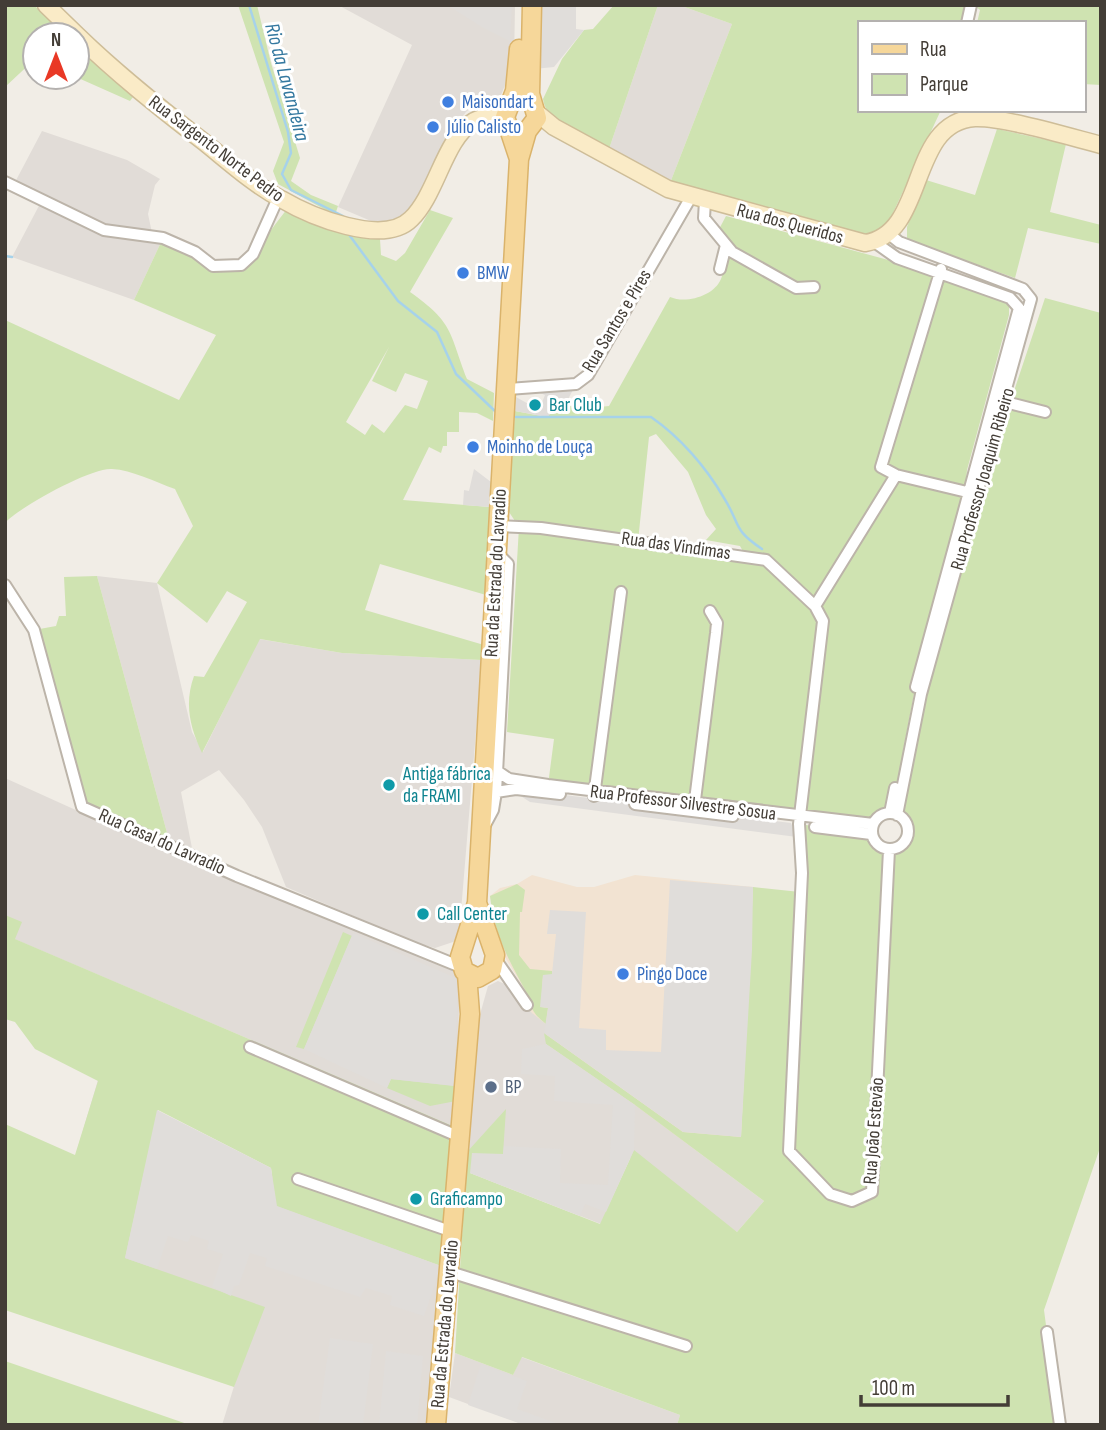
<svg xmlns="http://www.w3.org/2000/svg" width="1106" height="1430" viewBox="0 0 1106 1430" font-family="'Sofia Sans Condensed',sans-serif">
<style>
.commercial{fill:#f2e3d2}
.industrial{fill:#e1dcd7}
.green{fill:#cfe3b1;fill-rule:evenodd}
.parking{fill:#e0ddda}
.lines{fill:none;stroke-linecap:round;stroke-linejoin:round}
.stream{stroke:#a6d2ea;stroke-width:2.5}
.street-casing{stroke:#bcb4a9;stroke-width:14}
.secondary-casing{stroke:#cebd98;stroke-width:19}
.primary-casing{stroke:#dab36b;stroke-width:21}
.street{stroke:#fff;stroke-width:10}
.secondary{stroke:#faebc7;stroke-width:16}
.primary{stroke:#f6d79a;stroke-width:18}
.shop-dot{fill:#3f7fe0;stroke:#fff;stroke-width:2.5}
.culture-dot{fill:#0f9aa8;stroke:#fff;stroke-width:2.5}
.service-dot{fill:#5c6f8a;stroke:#fff;stroke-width:2.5}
.labels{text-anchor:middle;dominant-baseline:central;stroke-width:6;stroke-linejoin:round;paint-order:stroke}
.shop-label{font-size:19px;fill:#366cbe;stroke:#fff;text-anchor:start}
.street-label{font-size:19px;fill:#433d36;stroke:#fff}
.culture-label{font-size:19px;fill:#0d838f;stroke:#fff;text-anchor:start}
.service-label{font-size:19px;fill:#4e5e75;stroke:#fff;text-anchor:start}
.water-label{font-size:21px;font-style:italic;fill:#3579a0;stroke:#fff}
</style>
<rect width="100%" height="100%" fill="#f1ede6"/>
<path class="commercial" d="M532 875 577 887H594L635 875 753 887 739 1181 546 1044 530 1015 527 994 505 957 490 896 500 888 517 884Z"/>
<path class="industrial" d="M338 5H515L514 63 499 100 488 105 473 106 466 112 453 129 416 202 408 213 385 223 371 221 338 207 412 45Z
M658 5H679L732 24 670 183 609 149Z
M42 131 127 160 160 179 155 185 148 214 152 233 163 238 134 300 12 257 42 200 13 186Z
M97 576 157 583 192 732 203 752 259 639 342 653 482 660 459 935 456 941 435 948 414 942 286 887 262 827 244 800 219 770 181 792 192 848 169 840Z
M5 778 173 854 455 971 460 980 455 1127 5 935Z
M498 981 509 986 532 1013 547 1025 546 1044 635 1105 764 1201 737 1232 629 1157 601 1224 466 1171 479 1018 488 986Z
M98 1080 419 1258 441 1266 427 1425H222L240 1367 231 1296 58 1237 64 1194Z
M455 1353 513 1375 521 1357 680 1415 677 1425H525L449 1397Z"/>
<path class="green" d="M5 5H34L64 35H35V59L5 87Z
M238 5H257L271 63 300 158 291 181 311 195 338 206 335 215 278 184 273 171 284 142Z
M614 5H658L609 149C586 138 547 127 543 99L562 59 584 30 593 29Z
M679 5H971L967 23H859V110H941L886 228 866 236 670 183 732 24Z
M1101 5V85L1083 84V23H977L980 10 975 6Z
M77 48 133 97 130 101 76 77Z
M997 129 1066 144 1050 212 1101 225V244L1028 228 1015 278 907 240V227L926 180 975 195Z
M287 209 347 233 380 239 381 255 396 261 405 253 430 210 453 218 410 292C454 323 449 332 467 379L494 393 493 421 477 413 459 412V432H447V446H443L441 453 429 447 403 500 490 507 486 595 380 564 365 610 484 645 482 660 342 653 260 639 202 753C190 727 184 704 194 676L204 677 247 602 227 591 207 623 157 583 193 526 175 489C155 482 132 470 112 469 92 467 19 507 5 523V320L179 400 216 335 134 300 163 238C239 280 235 277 287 209ZM389 347 372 381 396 392 405 373 428 381 417 409 405 405 384 433 372 424 365 435 346 422Z
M726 216 892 261 1009 304V315L967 470 964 504 915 689 903 751H908L970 523 1045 298 1101 313V1145L1044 1310 1059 1425H677L680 1415 522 1357 513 1375 455 1353 467 1152 506 1109 503 1154 470 1173 600 1224 634 1150 737 1232 764 1201 635 1105 546 1044 544 1033 683 1132 741 1137 753 887 800 892 799 824 871 834 878 846 889 850 903 844 908 834 903 819C892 810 880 813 873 824L548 785 554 739 507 732 519 527 509 512 515 411 547 417C563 399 588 409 609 406L670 297C686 304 714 296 721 279 725 269 725 261 732 252L717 233ZM656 434 688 472 706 515 716 529 706 540 740 546 745 555 638 541 649 437Z
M97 576 169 840 192 848 185 853 82 807 34 630 56 626 59 616H66L64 577Z
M517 884 525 890 522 912H520L519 955 530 969 552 971V975H543L541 1007 548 1008 546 1024C528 1010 533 1005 524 988 507 957 494 932 490 896Z
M5 915 22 922 15 939 455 1127 441 1266 276 1206 271 1168 158 1110 125 1258 265 1307 234 1387 5 1310V1124L75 1155 98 1081 35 1049 15 1022 5 1019Z
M343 932 352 936 304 1049 296 1047Z
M391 1079 457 1086 456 1101 430 1106 387 1088Z
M5 1361 190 1425H5Z"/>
<path class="parking" d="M447 5H512L510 41 482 27Z
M538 5H576V29L584 30 554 67 534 69Z
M576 384 564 407 553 411 547 417 515 411 516 397 539 410 545 395 535 391Z
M474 469 491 482 490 507 463 505 464 490 469 491Z
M516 789 791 823 797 837 530 802 516 793Z
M670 880 753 887 752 950 741 1137 683 1132 544 1033 548 1008 540 1007 543 975 552 974 556 934H547L550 910 586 912 579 1028 606 1030V1050L661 1052Z
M353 933 458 979 454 1086 391 1079 387 1088 304 1049Z
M546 1044 635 1105 634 1150 606 1212 585 1204 580 1216 470 1173 472 1153 503 1154 504 1146 561 1149 560 1183 608 1185 613 1105 554 1101 555 1076 521 1074 522 1049Z
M157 1110 271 1168 277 1206 441 1266 424 1316 390 1305 392 1296 366 1288 360 1297 265 1266 267 1258 250 1253 239 1285 234 1286 231 1296 212 1287 223 1254 207 1249 209 1241 191 1235 188 1242 168 1236 157 1269 125 1258Z
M330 1338 373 1344 363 1425H318Z
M386 1351 423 1356 417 1425H379Z
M481 1364 527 1381 517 1409 561 1425H524L468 1405Z"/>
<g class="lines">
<path class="stream" d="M249 5 288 132 291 153 282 174 291 190 343 216
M350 236 398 301 437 332 456 374 496 412
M5 256 12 257
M516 417H651C680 437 706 467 724 498 741 525 732 529 762 549"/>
<g class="street-casing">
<path id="street" d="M967 23 971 5
M5 182 104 230 163 238 195 252 213 266 241 265 253 254 278 198
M705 201 704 218 732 252 796 288 814 287
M889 234 899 242 1023 289 1031 299 921 694 897 815
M873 241 897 258 1010 298 1019 308 916 687
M720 269 726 245
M941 269 881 467 896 475 967 492
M508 389 576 384 588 375 691 197
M1005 402 1045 412
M499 526 541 528 766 560 815 606 823 621 799 824 802 873 789 1151 830 1194 852 1201 872 1192 889 850
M5 585 34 630 82 807 237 876 461 967
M815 606 896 475
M497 771 509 779 548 785 873 824
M496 792 516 789 560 794
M594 796 621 592
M635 804 733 816
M694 808 716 633 717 623 710 611
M872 831a18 18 0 1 1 36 0a18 18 0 1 1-36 0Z
M890 813 895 788
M485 825 493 810 496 792 508 564 498 554
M815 827 871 834
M496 960 527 1005
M250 1047 460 1137
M298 1179 453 1232
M450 1272 686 1346
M1047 1332 1060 1425"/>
</g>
<g class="secondary-casing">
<path id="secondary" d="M46 5 77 35
M77 35C117 74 160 108 204 142 229 162 253 184 281 199 310 216 383 247 411 219 437 194 444 139 474 121 483 116 495 115 505 113
M537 113 554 127 668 189 865 243C928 234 907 122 975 118 1004 117 1070 137 1101 145"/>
</g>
<g class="primary-casing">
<path id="primary" d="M519 159 505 117 515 91 519 49
M477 903 495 955 492 970 478 978 464 971 460 957 477 903 519 159 527 131 537 118 530 94 532 5
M436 1425 470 1014 467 974"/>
</g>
<use href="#street" class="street"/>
<use href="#secondary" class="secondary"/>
<use href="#primary" class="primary"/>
</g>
<g class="shop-dot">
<circle cx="448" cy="102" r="7"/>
<circle cx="433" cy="127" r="7"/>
<circle cx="463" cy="273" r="7"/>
<circle cx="473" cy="447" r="7"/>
<circle cx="623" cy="974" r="7"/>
</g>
<g class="culture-dot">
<circle cx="535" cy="405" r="7"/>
<circle cx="389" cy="785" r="7"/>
<circle cx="423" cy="914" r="7"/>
<circle cx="416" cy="1199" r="7"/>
</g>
<circle class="service-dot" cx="491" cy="1087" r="7"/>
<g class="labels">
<g class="shop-label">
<text x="462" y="102">Maisondart</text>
<text x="447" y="127">Júlio Calisto</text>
<text x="477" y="273">BMW</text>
<text x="487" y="447">Moinho de Louça</text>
<text x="637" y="974">Pingo Doce</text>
</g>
<g class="street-label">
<text transform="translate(216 149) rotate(37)">Rua Sargento Norte Pedro</text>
<text transform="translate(790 224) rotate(15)">Rua dos Queridos</text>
<text transform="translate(617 321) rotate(-59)">Rua Santos e Pires</text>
<text transform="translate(983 479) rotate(-74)">Rua Professor Joaquim Ribeiro</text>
<text transform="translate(676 546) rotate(8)">Rua das Vindimas</text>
<text transform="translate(496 573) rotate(-87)">Rua da Estrada do Lavradio</text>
<text transform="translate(683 803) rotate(7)">Rua Professor Silvestre Sosua</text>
<text transform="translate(162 842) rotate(24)">Rua Casal do Lavradio</text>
<text transform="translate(874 1131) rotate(-86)">Rua João Estevão</text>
<text transform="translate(445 1324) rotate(-85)">Rua da Estrada do Lavradio</text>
</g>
<g class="culture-label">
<text x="549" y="405">Bar Club</text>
<text x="403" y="774">Antiga fábrica<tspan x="403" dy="22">da FRAMI</tspan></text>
<text x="437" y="914">Call Center</text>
<text x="430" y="1199">Graficampo</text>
</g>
<g class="service-label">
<text x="505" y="1087">BP</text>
</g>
<g class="water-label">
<text transform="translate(287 82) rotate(75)">Rio da Lavandeira</text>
</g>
</g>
<rect width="1106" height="1430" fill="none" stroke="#433d36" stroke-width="14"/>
<rect x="858" y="21" width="228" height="91" fill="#ffffff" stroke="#b4b1af" stroke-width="2"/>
<rect x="872" y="44" width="35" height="10" fill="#f6d79a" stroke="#b4b1af" stroke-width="2"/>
<text x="920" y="56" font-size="21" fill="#433d36">Rua</text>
<rect x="872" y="74" width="35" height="21" fill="#cfe3b1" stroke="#b4b1af" stroke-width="2"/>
<text x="920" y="91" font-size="21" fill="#433d36">Parque</text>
<g transform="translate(56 56)"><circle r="33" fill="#ffffff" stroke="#b4b1af" stroke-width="2"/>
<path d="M0-5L12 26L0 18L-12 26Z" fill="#e93825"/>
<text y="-10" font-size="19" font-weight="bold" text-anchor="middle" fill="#433d36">N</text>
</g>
<path d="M861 1395v10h147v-10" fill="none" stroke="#433d36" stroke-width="3.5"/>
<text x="872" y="1395" font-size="21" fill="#433d36" stroke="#ffffff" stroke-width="5" paint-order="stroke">100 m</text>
</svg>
